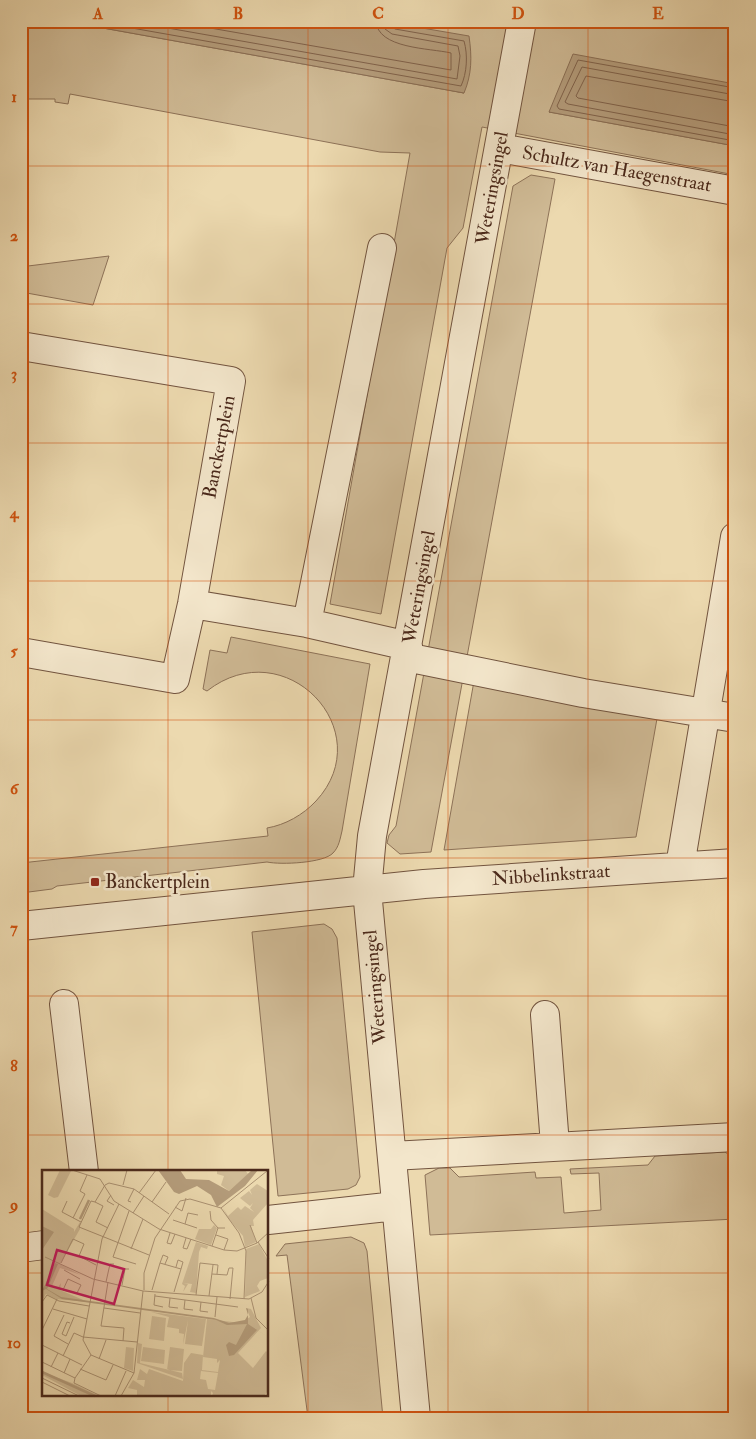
<svg xmlns="http://www.w3.org/2000/svg" width="756" height="1439" viewBox="0 0 756 1439" font-family="'IM FELL Double Pica',serif">
<style>
.green{fill:#d0bb96;stroke:#8d7258}
.water{fill:#b59d7c;stroke:#8a6e55}
.lines{fill:none;stroke-linecap:round;stroke-linejoin:round}
.shore{stroke:#80624b;stroke-width:1}
.street-casing{stroke:#72543f;stroke-width:30}
.street{stroke:#f3e6cb;stroke-width:28}
.grid{fill:none;stroke:#d0520e;stroke-width:1;stroke-opacity:0.55}
.poi-dot{fill:#8f2418;stroke:#f3e6cb;stroke-width:2}
.labels{text-anchor:middle;dominant-baseline:central;stroke-width:5;stroke-linejoin:round;paint-order:stroke}
.street-label{font-size:19px;fill:#4a281a;stroke:#f3e6cb}
.poi-label{font-size:19px;fill:#4a281a;stroke:#f3e6cb;text-anchor:start}
.inset-river{fill:none;stroke:#b59d7c;stroke-width:2.5}
.inset-road{fill:none;stroke:#ab9273;stroke-width:1}
.view{fill:#c2185b;fill-opacity:0.15;stroke:#c2185b;stroke-width:2.5}
.inset-edge{fill:none;stroke:#4a281a;stroke-width:2.5}
.neatline{fill:none;stroke:#d0520e;stroke-width:2}
.grid-label{font-size:16px;text-anchor:middle;font-weight:bold;fill:#d0520e}
</style>
<rect width="100%" height="100%" fill="#ecd9af"/>
<filter id="stains"><feTurbulence type="fractalNoise" baseFrequency=".004" numOctaves="4"/><feColorMatrix values="0 0 0 0 .2 0 0 0 0 .09 0 0 0 0 .02 0 0 0 .5 -.17"/></filter>
<radialGradient id="worn" r=".72"><stop offset=".6" stop-color="#630" stop-opacity="0"/><stop offset="1" stop-color="#630" stop-opacity=".3"/></radialGradient>
<path class="green" d="M21 21H64L464 93 115 21H735V127L549 112 735 146V175L482 127 463 228 447 248 381 614 330 604 410 153 380 152 70 94 68 104 55 102V99H21Z
M531 175 555 179 431 852 400 854 387 843 389 835 396 826 513 186Z
M21 254H25L28 266 109 256 93 305 21 292Z
M231 637 370 664 342 831C340 839 339 847 333 853 324 863 281 865 267 862L57 886 52 889 21 893V863L268 836 267 828C285 825 303 815 316 801 381 731 285 630 207 691L203 689 210 650 227 653Z
M474 681 658 713 636 837 444 850Z
M324 924 332 929 337 938 360 1177 356 1185 348 1189 278 1196 252 932Z
M725 1152C740 1160 735 1203 735 1219L430 1235 425 1175 439 1168H450L459 1177 535 1172 536 1178 561 1177 564 1213 601 1210 599 1173 571 1174 570 1169 648 1165 655 1156Z
M351 1237 364 1243 367 1251 383 1418H308L287 1255 276 1256 285 1244Z"/>
<path class="water" d="M64 21H381L469 36C472 57 472 74 464 93Z
M573 54 735 84V146L549 112Z"/>
<g class="lines">
<path class="shore" d="M92 21 461 86C467 73 468 55 464 41L395 29 391 26 390 21
M128 21 457 79 460 56 458 46 392 34 385 29 384 21
M170 21 451 70V53C430 48 377 49 376 21
M735 88 578 60 557 106 559 109 735 141
M735 95 582 67 565 102 568 104 735 135
M735 102 586 76 576 96 578 98 735 127"/>
<g class="street-casing">
<path id="street" d="M500 148 735 191
M21 346 231 381 192 604 175 679 21 652
M192 604 307 623 408 646
M307 623 382 248
M406 657 583 693 735 718
M680 866 735 537
M21 926 424 884 735 863
M64 1004 84 1172
M545 1015 555 1145
M392 1156 735 1137
M268 1220 396 1206
M21 1248 44 1245
M416 1418 367 890 372 836 522 21"/>
</g>
<use href="#street" class="street"/>
</g>
<path class="grid" d="M168 21V1172M308 21V1418M448 21V1418M588 21V1418M21 166H735M21 304H735M21 443H735M21 581H735M21 720H735M21 858H735M21 996H735M21 1135H735M21 1273H44M268 1273H735M168 1395V1418"/>
<rect class="poi-dot" x="90" y="877" width="10" height="10" rx="2.5"/>
<g class="labels">
<g class="street-label">
<text transform="translate(617 169) rotate(10)">Schultz van Haegenstraat</text>
<text transform="translate(492 188) rotate(-80)">Weteringsingel</text>
<text transform="translate(219 447) rotate(-79)">Banckertplein</text>
<text transform="translate(419 587) rotate(-80)">Weteringsingel</text>
<text transform="translate(551 875) rotate(-4)">Nibbelinkstraat</text>
<text transform="translate(375 987) rotate(-95)">Weteringsingel</text>
</g>
<g class="poi-label">
<text x="105" y="882">Banckertplein</text>
</g>
</g>
<g transform="translate(42 1170)">
<rect width="226" height="226" fill="#ecd9af"/>
<path d="M18 0 29 1 16 27 12 28 6 25ZM175 0H203L206 4 187 21 179 15 182 6 175 4ZM215 14 226 21V33L211 50 212 56H209L214 72 203 77 201 66 186 48 181 38 186 46 196 37 199 40 203 36 212 42 208 38 211 33 208 36 198 28 207 21 210 25 208 20ZM0 39 32 59V62L38 52V59L18 94 39 105 18 98 10 116 15 119 19 113 18 120 46 132 14 129 4 124 0 131ZM172 55 175 58 169 75 153 69 157 59H169ZM154 72 166 76 165 79 159 77 157 82 154 123 148 122 150 114 141 113 146 114 141 122 143 116 140 114ZM217 74 226 91V108L218 111 215 116 218 121 203 127 204 79ZM204 138 209 139 219 158 196 183 211 198 224 181 226 183V221L222 226H170L171 223 169 221V226H95V220L86 218 91 210 102 217 103 210H95L98 199 105 204 107 199 141 211 142 193 149 183 161 185 160 200 176 202 178 190 175 193V189L161 187 165 149 199 153 208 147ZM159 201 176 203 173 220 166 219 164 210 158 209ZM109 142 164 149 160 176 143 174 146 150 141 175 142 164 137 163V159L125 157 127 147ZM110 146 124 148 122 171 107 169ZM96 173 100 174 98 193 140 203 141 209 95 193ZM84 177 92 178 91 201 82 198ZM101 177 123 180 122 194 99 191ZM128 177 142 179 140 201 125 200ZM0 202 30 213 58 226H39L0 205Z" fill="#d0bb96" fill-rule="evenodd"/>
<path d="M116 0H138L144 9 167 10 187 21 210 0H216L203 16 175 37 169 25 155 16 137 24 132 22ZM0 56 12 62 0 80ZM13 93 16 94 5 119 19 127 172 148 187 153 203 150 206 145 204 138 206 139V154L226 167 215 160 192 185 187 186 184 175 187 172 194 175 205 154 185 155 174 150 20 129 4 119 0 121Z" fill="#b59d7c"/>
<path class="inset-river" d="M38 49 47 30M0 202 53 226"/>
<path class="inset-road" d="M30 0 58 9 72 31 117 59 182 80 195 81 215 73 227 62M63 15 67 13 92 19 127 44M63 15 53 32 61 36 54 52 66 58M81 15 85 0M97 23 114 0M69 25 65 31 72 35M25 31 20 42 39 52M53 32 49 31 37 57 107 85M89 32 86 31 92 19M110 32 124 12M77 34 60 69 41 170 49 185 92 203M133 37 140 41 144 28M179 38 197 63 204 81 202 129M179 38 225 1M87 41 71 87 94 94M168 41 169 50 176 58M91 43 102 26M31 48 43 24 38 21 45 5M131 50 155 58M143 54 146 43 156 45M208 55 215 73M128 63 125 73 129 74 133 64M174 65 186 69 182 80M144 68 141 78 145 79 149 69M216 72 227 89M170 76 176 58H183M89 79 101 49M3 87 51 109 101 121M19 93 31 69 42 74 37 86 54 95M118 93 121 85 126 87 123 94M134 97 136 90 141 92 139 99M22 100 38 109M170 104 185 105 187 98H191L188 129M26 109 39 115 35 123 21 120ZM64 112 68 94H72M66 112 59 156 82 158 81 171M80 115 83 99H87M102 120V103L113 68 138 31 148 29 179 38M110 120 118 93 139 99 132 122M113 124 112 135 121 137M154 125 158 93 176 95 175 104M113 126 196 137M167 126 171 95M128 128 127 137 136 138M209 128 214 148 227 161M143 130 142 139 151 140M0 132 5 125 17 131 47 136M159 132 158 141 166 142M62 138 98 143M11 139 45 149M22 145 12 166 26 174M173 147 175 127M28 153 25 152 20 164 24 166 32 147M0 160 15 129M0 175 40 195M21 186 32 163 41 167 95 172M57 189 64 170M0 192 33 208M9 197 16 183M38 199 64 210 71 195M22 203 28 189M0 208 37 226M33 208 32 213 59 226M33 208 49 185M0 212 28 226M73 226 84 201M79 226 92 203 101 121 207 129 220 122 227 111"/>
<path class="view" d="M15 80 82 99 72 134 5 115Z"/>
<rect width="226" height="226" class="inset-edge"/>
</g>
<rect width="756" height="1439" fill="none" stroke="#ecd9af" stroke-width="55"/>
<rect x="28" y="28" width="700" height="1384" class="neatline"/>
<g class="grid-label">
<text x="98" y="19">A</text>
<text x="238" y="19">B</text>
<text x="378" y="19">C</text>
<text x="518" y="19">D</text>
<text x="658" y="19">E</text>
<text x="14" y="102">1</text>
<text x="14" y="241">2</text>
<text x="14" y="379">3</text>
<text x="14" y="518">4</text>
<text x="14" y="656">5</text>
<text x="14" y="794">6</text>
<text x="14" y="933">7</text>
<text x="14" y="1071">8</text>
<text x="14" y="1210">9</text>
<text x="14" y="1348">10</text>
</g>
<rect width="100%" height="100%" filter="url(#stains)"/>
<rect width="100%" height="100%" fill="url(#worn)"/>
</svg>
